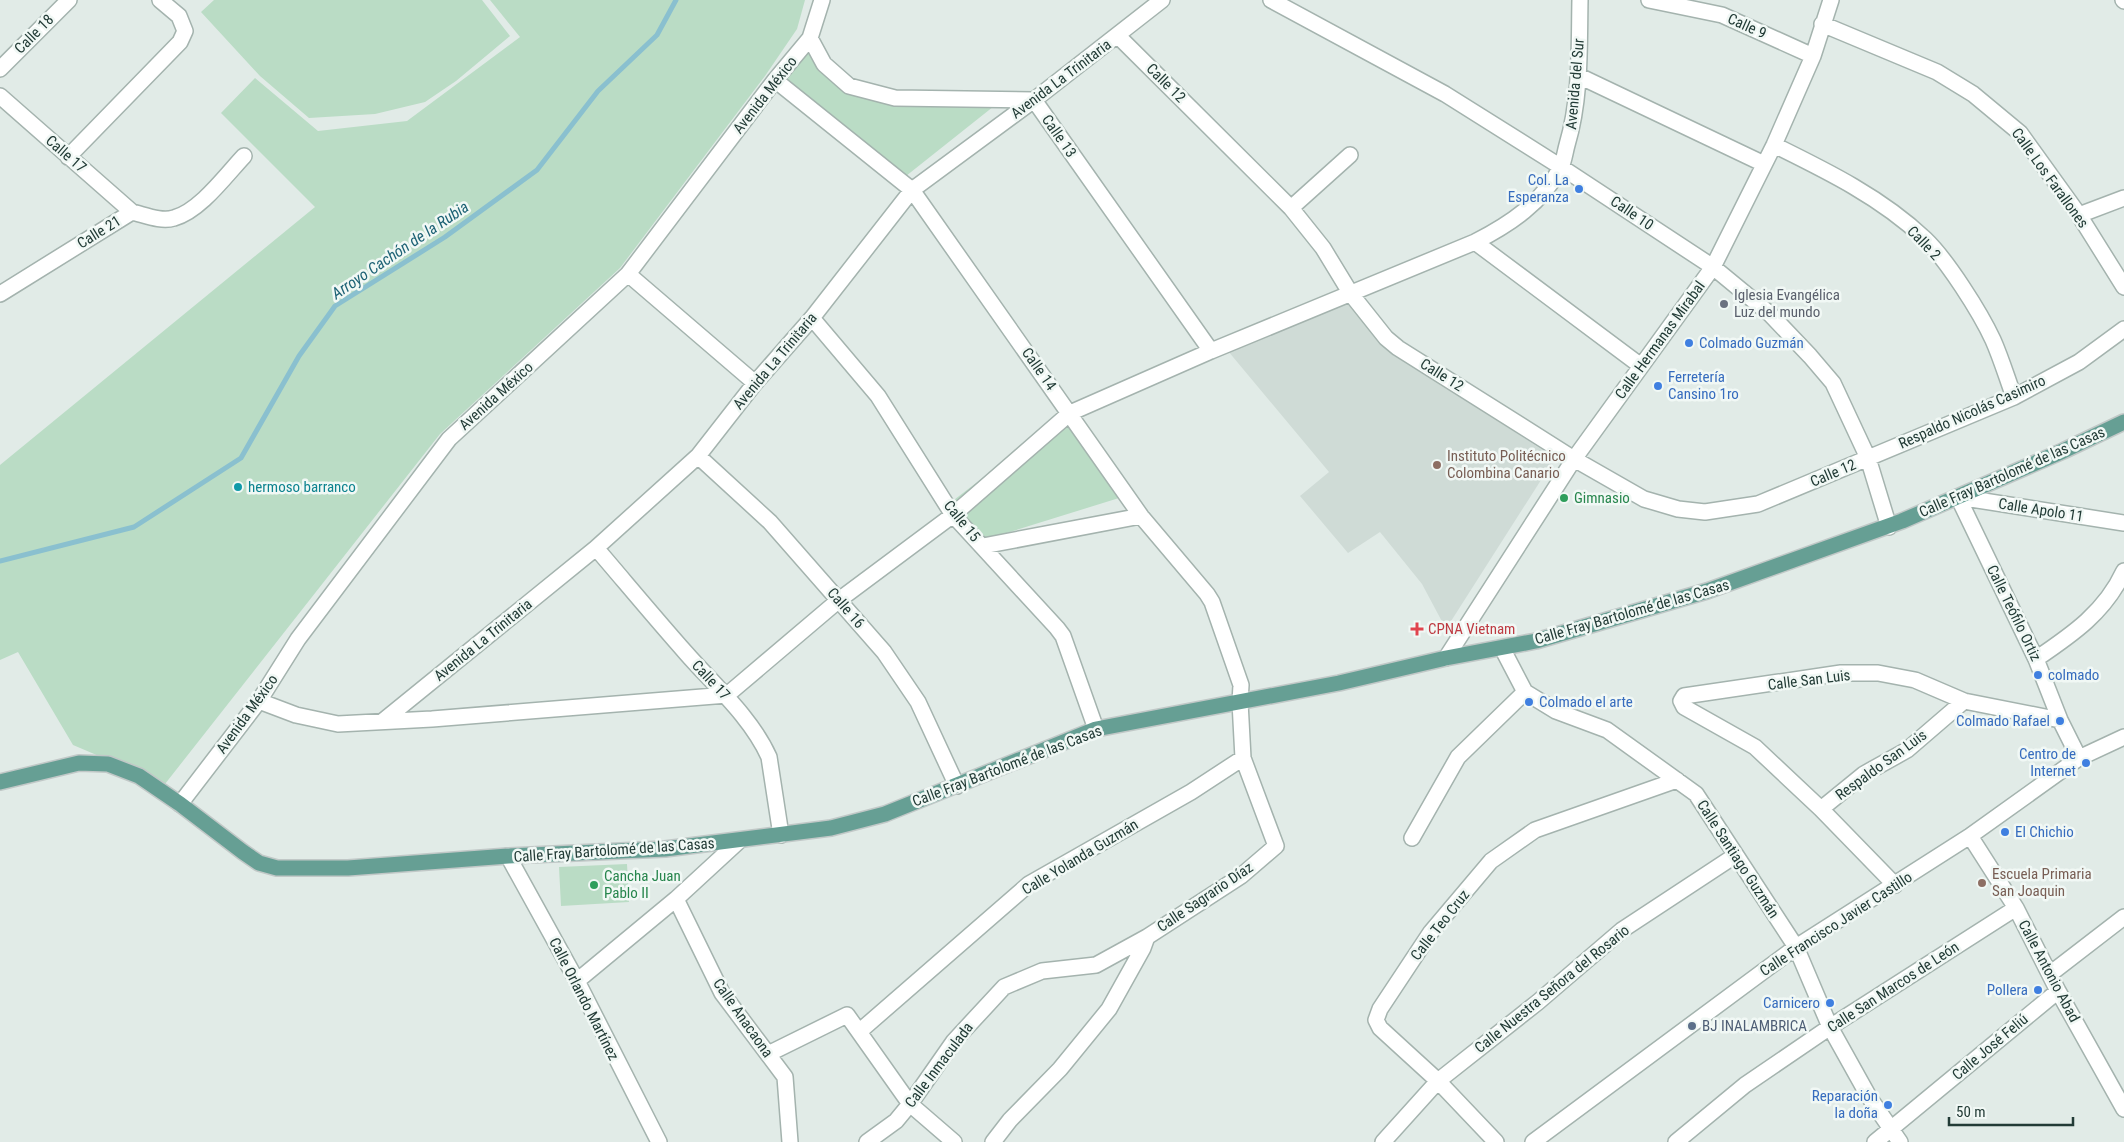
<svg xmlns="http://www.w3.org/2000/svg" width="2124" height="1142" viewBox="0 0 2124 1142" font-family="'Roboto Condensed',sans-serif">
<style>
.built{fill:#cfdbd6}
.green{fill:#badcc5}
.lines{fill:none;stroke-linecap:round;stroke-linejoin:round}
.stream{stroke:#8ac0cf;stroke-width:5}
.minor-casing{stroke:#a4b3ae;stroke-width:18}
.major-casing{stroke:#c1c8c7;stroke-width:18}
.minor{stroke:#fff;stroke-width:15}
.major{stroke:#669f94;stroke-width:15}
.shop-dot{fill:#3f7fe0;stroke:#f1f8f5;stroke-width:2}
.worship-dot{fill:#6b7280;stroke:#f1f8f5;stroke-width:2}
.education-dot{fill:#8d6e63;stroke:#f1f8f5;stroke-width:2}
.culture-dot{fill:#0f9aa8;stroke:#f1f8f5;stroke-width:2}
.leisure-dot{fill:#2e9e5b;stroke:#f1f8f5;stroke-width:2}
.health-dot{fill:#e0444e;stroke:#f1f8f5;stroke-width:2}
.service-dot{fill:#5c6f8a;stroke:#f1f8f5;stroke-width:2}
.labels{text-anchor:middle;dominant-baseline:central;stroke-width:5;stroke-linejoin:round;paint-order:stroke}
.street-label{font-size:15px;fill:#223b36;stroke:#f1f8f5}
.shop-label{font-size:15px;fill:#366cbe;stroke:#f1f8f5;text-anchor:end}
.worship-label{font-size:15px;fill:#5b616d;stroke:#f1f8f5;text-anchor:start}
.education-label{font-size:15px;fill:#785e54;stroke:#f1f8f5;text-anchor:start}
.culture-label{font-size:15px;fill:#0d838f;stroke:#f1f8f5;text-anchor:start}
.leisure-label{font-size:15px;fill:#27864d;stroke:#f1f8f5;text-anchor:start}
.health-label{font-size:15px;fill:#be3a42;stroke:#f1f8f5;text-anchor:start}
.service-label{font-size:15px;fill:#4e5e75;stroke:#f1f8f5;text-anchor:start}
.water-label{font-size:16px;font-style:italic;fill:#1d6275;stroke:#f1f8f5}
</style>
<rect width="100%" height="100%" fill="#e1ebe7"/>
<path class="built" d="M1346 302 1384 347 1555 458 1446 629 1422 584 1380 532 1348 553 1300 496 1329 472 1228 351Z"/>
<path class="green" d="M214 0H482L510 36 456 81 425 102 375 114 309 118 260 76 201 12Z
M490 0H805L797 29 765 76 620 268 440 434 165 784 73 745 18 652 0 660V465L315 207 221 113 255 78 318 131 407 121 520 37Z
M805 37 821 66 895 103 1013 91 906 176 781 78Z
M1063 416 1119 498 984 540 950 503Z
M627 864 629 902 561 906 559 867Z"/>
<g class="lines">
<path class="stream" d="M0 561 134 527 241 458 299 356 335 306 445 237 537 170 598 91 657 35 676 0"/>
<g class="minor-casing">
<path id="minor" d="M1271 0 1445 94 1561 167 1713 267 1770 314 1810 356 1833 383 1868 458 1889 527
M1649 0 1722 15 1813 56
M2123 0 2124 1
M1822 24 1937 72 1973 94 2020 133 2079 215 2124 287
M1118 36 1291 208 1323 248 1351 294 1386 338 1398 348 1574 459 1644 499 1678 509 1705 512 1758 504 2014 397 2079 362 2124 329
M810 38 824 64 849 86 895 98 1034 100 1211 351
M0 69 69 0
M1579 76 1764 164
M775 80 912 190 1141 516 1207 594 1212 602 1241 685 1240 702 1243 758 1276 846 1241 876 1147 937 1143 948 1109 1009 1060 1069 1010 1120 993 1142
M0 96 132 212C145 215 161 222 174 218 200 211 226 175 244 156
M1774 145C1827 171 1882 198 1925 239 1947 260 1980 312 1993 340 2001 358 2007 378 2014 397
M68 157 180 42 185 31 179 16 160 0
M1291 208 1350 155
M2079 215 2124 198
M1475 242 1641 366
M628 274 755 383
M0 294 132 212
M812 318 878 396 953 515 1057 628 1063 636 1096 729
M698 456 770 522 884 652 918 702 957 786
M1958 497 2036 659 2060 720 2079 758
M1958 497 2124 523
M983 546 1141 516
M596 548C626 583 655 618 686 653 714 685 751 717 769 757L781 835
M1502 648 1525 692 1556 711 1607 730 1696 794 1796 947 1830 1027 1869 1097 1900 1142
M1446 658 1574 459 1713 267 1774 145 1813 56 1831 0
M2036 659C2073 634 2105 612 2124 571
M259 701 296 715 338 724 432 719 727 695 839 600 953 515 1070 413 1211 351 1475 242C1510 224 1542 203 1561 167 1564 161 1565 152 1567 145 1581 98 1579 48 1580 0
M383 721 596 548 698 456 755 383 812 318 912 190 1034 100 1162 0
M180 804 259 701 298 639 449 439 628 274 775 80 810 38 822 0
M1821 809 1864 774 1907 750 1964 701
M1970 836 2016 908 2058 991 2124 1109
M1412 838 1458 757 1525 692
M508 856 577 981 659 1142
M1895 885 1821 809 1755 747 1684 707 1681 701 1684 696 1841 673H1878L1915 680 1964 701 2060 720
M676 899 722 993 785 1077 790 1142
M2050 974 2124 917
M577 981 676 899 739 841
M860 1031 1029 884 1191 792 1243 758
M768 1054 847 1015 910 1104 954 1142
M867 1142 896 1121 910 1104 954 1041 1004 987 1042 971 1096 965 1147 937
M1383 1142 1438 1081 1538 1002 1622 930 1736 855
M1496 1142 1438 1081 1380 1028 1376 1020 1380 1009 1431 932 1491 861 1535 830 1677 780
M1533 1142 1796 947 1970 836 2079 758 2124 737
M1676 1142 1745 1085 1830 1027 2016 908
M1875 1142 2058 991"/>
</g>
<g class="major-casing">
<path id="major" d="M0 782 79 763 108 764 139 776 180 804 243 852 259 863 277 868H348L508 856 665 849 831 828 885 814 1096 729 1339 683 1446 658 1536 641 1707 591 1902 521 2063 451 2124 422"/>
</g>
<use href="#minor" class="minor"/>
<use href="#major" class="major"/>
</g>
<g class="shop-dot">
<circle cx="1579" cy="189" r="5"/>
<circle cx="1689" cy="343" r="5"/>
<circle cx="1658" cy="386" r="5"/>
<circle cx="2038" cy="675" r="5"/>
<circle cx="1529" cy="702" r="5"/>
<circle cx="2060" cy="721" r="5"/>
<circle cx="2086" cy="763" r="5"/>
<circle cx="2005" cy="832" r="5"/>
<circle cx="2038" cy="990" r="5"/>
<circle cx="1830" cy="1003" r="5"/>
<circle cx="1888" cy="1105" r="5"/>
</g>
<circle class="worship-dot" cx="1724" cy="304" r="5"/>
<g class="education-dot">
<circle cx="1437" cy="465" r="5"/>
<circle cx="1982" cy="883" r="5"/>
</g>
<circle class="culture-dot" cx="238" cy="487" r="5"/>
<g class="leisure-dot">
<circle cx="1564" cy="498" r="5"/>
<circle cx="594" cy="885" r="5"/>
</g>
<path class="health-dot" d="M1414.5 621.5h5v5h5v5h-5v5h-5v-5h-5v-5h5z"/>
<circle class="service-dot" cx="1692" cy="1026" r="5"/>
<g class="labels">
<g class="street-label">
<text transform="translate(1747 26) rotate(24)">Calle 9</text>
<text transform="translate(34 34) rotate(-45)">Calle 18</text>
<text transform="translate(1061 79) rotate(-37)">Avenida La Trinitaria</text>
<text transform="translate(1166 83) rotate(45)">Calle 12</text>
<text transform="translate(1575 84) rotate(-85)">Avenida del Sur</text>
<text transform="translate(765 95) rotate(-52)">Avenida México</text>
<text transform="translate(1059 136) rotate(55)">Calle 13</text>
<text transform="translate(66 154) rotate(41)">Calle 17</text>
<text transform="translate(2050 178) rotate(54)">Calle Los Farallones</text>
<text transform="translate(1632 213) rotate(34)">Calle 10</text>
<text transform="translate(99 232) rotate(-32)">Calle 21</text>
<text transform="translate(1924 243) rotate(46)">Calle 2</text>
<text transform="translate(1660 340) rotate(-54)">Calle Hermanas Mirabal</text>
<text transform="translate(775 361) rotate(-50)">Avenida La Trinitaria</text>
<text transform="translate(1039 369) rotate(55)">Calle 14</text>
<text transform="translate(1442 375) rotate(32)">Calle 12</text>
<text transform="translate(496 396) rotate(-42)">Avenida México</text>
<text transform="translate(1972 412) rotate(-24)">Respaldo Nicolás Casimiro</text>
<text transform="translate(2012 472) rotate(-24)">Calle Fray Bartolomé de las Casas</text>
<text transform="translate(1833 473) rotate(-23)">Calle 12</text>
<text transform="translate(2041 510) rotate(9)">Calle Apolo 11</text>
<text transform="translate(962 521) rotate(51)">Calle 15</text>
<text transform="translate(846 608) rotate(49)">Calle 16</text>
<text transform="translate(1632 612) rotate(-16)">Calle Fray Bartolomé de las Casas</text>
<text transform="translate(2014 613) rotate(64)">Calle Teófilo Ortiz</text>
<text transform="translate(483 640) rotate(-39)">Avenida La Trinitaria</text>
<text transform="translate(711 680) rotate(47)">Calle 17</text>
<text transform="translate(1809 680) rotate(-7)">Calle San Luis</text>
<text transform="translate(247 714) rotate(-54)">Avenida México</text>
<text transform="translate(1881 765) rotate(-36)">Respaldo San Luis</text>
<text transform="translate(1007 766) rotate(-21)">Calle Fray Bartolomé de las Casas</text>
<text transform="translate(614 850) rotate(-4)">Calle Fray Bartolomé de las Casas</text>
<text transform="translate(1080 857) rotate(-31)">Calle Yolanda Guzmán</text>
<text transform="translate(1738 859) rotate(57)">Calle Santiago Guzmán</text>
<text transform="translate(1205 897) rotate(-34)">Calle Sagrario Díaz</text>
<text transform="translate(1836 924) rotate(-33)">Calle Francisco Javier Castillo</text>
<text transform="translate(1440 925) rotate(-52)">Calle Teo Cruz</text>
<text transform="translate(2049 971) rotate(62)">Calle Antonio Abad</text>
<text transform="translate(1893 987) rotate(-33)">Calle San Marcos de León</text>
<text transform="translate(1552 989) rotate(-39)">Calle Nuestra Señora del Rosario</text>
<text transform="translate(584 999) rotate(63)">Calle Orlando Martínez</text>
<text transform="translate(743 1018) rotate(55)">Calle Anacaona</text>
<text transform="translate(1990 1047) rotate(-40)">Calle José Feliú</text>
<text transform="translate(939 1065) rotate(-53)">Calle Inmaculada</text>
</g>
<g class="shop-label">
<text x="1569" y="180">Col. La<tspan x="1569" dy="17">Esperanza</tspan></text>
<text x="1699" y="343" text-anchor="start">Colmado Guzmán</text>
<text x="1668" y="377" text-anchor="start">Ferretería<tspan x="1668" dy="17">Cansino 1ro</tspan></text>
<text x="2048" y="675" text-anchor="start">colmado</text>
<text x="1539" y="702" text-anchor="start">Colmado el arte</text>
<text x="2050" y="721">Colmado Rafael</text>
<text x="2076" y="754">Centro de<tspan x="2076" dy="17">Internet</tspan></text>
<text x="2015" y="832" text-anchor="start">El Chichio</text>
<text x="2028" y="990">Pollera</text>
<text x="1820" y="1003">Carnicero</text>
<text x="1878" y="1096">Reparación<tspan x="1878" dy="17">la doña</tspan></text>
</g>
<g class="worship-label">
<text x="1734" y="295">Iglesia Evangélica<tspan x="1734" dy="17">Luz del mundo</tspan></text>
</g>
<g class="education-label">
<text x="1447" y="456">Instituto Politécnico<tspan x="1447" dy="17">Colombina Canario</tspan></text>
<text x="1992" y="874">Escuela Primaria<tspan x="1992" dy="17">San Joaquin</tspan></text>
</g>
<g class="culture-label">
<text x="248" y="487">hermoso barranco</text>
</g>
<g class="leisure-label">
<text x="1574" y="498">Gimnasio</text>
<text x="604" y="876">Cancha Juan<tspan x="604" dy="17">Pablo II</tspan></text>
</g>
<g class="health-label">
<text x="1428" y="629">CPNA Vietnam</text>
</g>
<g class="service-label">
<text x="1702" y="1026">BJ INALAMBRICA</text>
</g>
<g class="water-label">
<text transform="translate(400 250) rotate(-34)">Arroyo Cachón de la Rubia</text>
</g>
</g>
<path d="M1949 1117v8h124v-8" fill="none" stroke="#223b36" stroke-width="2.5"/>
<text x="1956" y="1117" font-size="15" fill="#223b36" stroke="#f1f8f5" stroke-width="4" paint-order="stroke">50 m</text>
</svg>
